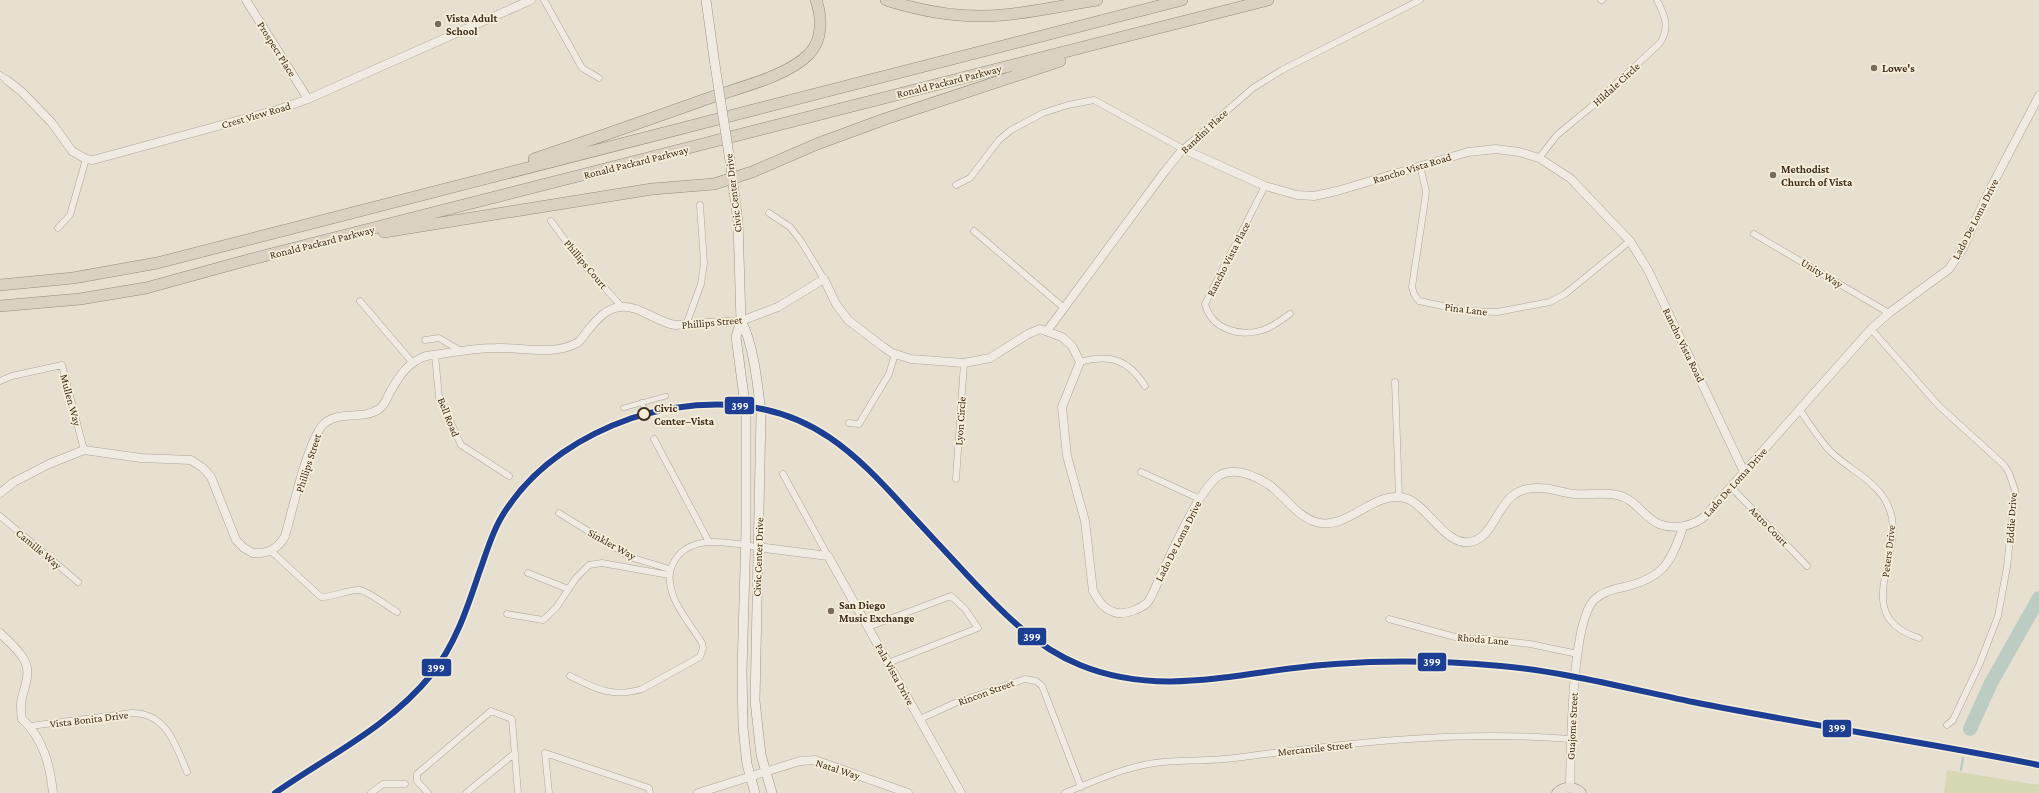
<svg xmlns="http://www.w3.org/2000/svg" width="2039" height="793" viewBox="0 0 2039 793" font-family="'Crimson Pro',serif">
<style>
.green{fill:#d6d7b3}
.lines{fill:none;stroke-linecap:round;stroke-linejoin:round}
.stream{stroke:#bcccc2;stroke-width:2.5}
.river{stroke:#bcccc2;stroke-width:14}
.pedestrian-casing{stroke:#ada599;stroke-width:5.5}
.minor-casing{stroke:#ada599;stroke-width:7}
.tertiary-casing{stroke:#ada599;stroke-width:9}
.secondary-casing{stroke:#9c958a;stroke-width:10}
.primary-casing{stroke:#928b80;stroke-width:11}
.motorway-casing{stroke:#928b80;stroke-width:12}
.pedestrian{stroke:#efebe3;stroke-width:4.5}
.minor{stroke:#efebe3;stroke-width:6}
.tertiary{stroke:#efebe3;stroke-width:8}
.secondary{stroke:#efebe3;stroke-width:9}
.primary{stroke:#e6e1d4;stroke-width:10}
.motorway{stroke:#dad1c2;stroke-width:11}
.secondary-bridge-casing{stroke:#9c958a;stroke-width:10;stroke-linecap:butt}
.secondary-bridge{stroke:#efebe3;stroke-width:9}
.rail-1-casing{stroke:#f7eed8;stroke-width:9}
.rail-1{stroke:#1c3f94;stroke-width:6}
.poi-dot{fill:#786c5e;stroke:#f7eed8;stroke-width:1.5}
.stop-dot{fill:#f7eed8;stroke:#3d2e20;stroke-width:2}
.labels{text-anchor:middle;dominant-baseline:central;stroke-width:3.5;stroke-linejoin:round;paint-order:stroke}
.poi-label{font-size:11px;font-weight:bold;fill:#3d2e20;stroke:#f7eed8;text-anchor:start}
.street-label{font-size:11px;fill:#3d2e20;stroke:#f7eed8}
.stop-label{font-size:11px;font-weight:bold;fill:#3d2e20;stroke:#f7eed8;text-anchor:start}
.line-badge{stroke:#f7eed8;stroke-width:1.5}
.badge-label{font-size:11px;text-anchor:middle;font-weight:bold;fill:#fff}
</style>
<rect width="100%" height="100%" fill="#e7e0d1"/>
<path class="green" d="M1947 770 2039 785V793H1944Z"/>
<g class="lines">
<path class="stream" d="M1961 770 1963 758"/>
<path class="river" d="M1970 729 1991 683 2039 598"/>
<g class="pedestrian-casing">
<path id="pedestrian" d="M642 402 644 409
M623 408 666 396"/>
</g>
<g class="minor-casing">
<path id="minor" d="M544 0 582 68 599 78
M1601 0H1602
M0 75 7 80
M1539 158 1557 135 1591 107 1660 43C1670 27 1665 16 1657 0
M1420 166 1426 191 1425 200 1412 287 1414 294 1419 301 1467 311 1497 312 1550 302 1565 294 1630 241
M956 185 970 178 999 140 1011 130 1043 113 1068 105 1094 100 1183 149 1253 88 1282 70 1420 0
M1265 186 1205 304C1212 330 1240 337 1263 330 1273 327 1282 319 1290 314
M769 213 790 227 801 241 824 279
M551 221 583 264 622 307
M58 228 70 215 86 159
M974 231 1064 308
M1754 234 1889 313
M360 301 412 362
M686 325 701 284 704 263 700 205
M1871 329 1939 406 2004 465 2009 473 2015 490 2007 567 1998 616 1980 663 1953 720 1947 725
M425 340 439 338 461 351
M435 355 439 397 461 445 509 476
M1080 362C1110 354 1128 359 1145 386
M0 381 12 376 62 365 84 450
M1395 382 1399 497
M1799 409C1809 423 1819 439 1830 451 1852 473 1885 483 1892 518 1899 563 1853 617 1919 638
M849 423 859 424 889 374 895 354
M654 439 709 542
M1141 472 1200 499
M783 474 828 556
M956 479 964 363
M1731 487 1807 566
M559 513 630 557 669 569
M0 516 78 582
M271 551 321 597C334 597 346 590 359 590 367 590 388 607 397 612
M528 573 568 589
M507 614 543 620 556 608 576 578 589 565 602 563 669 575
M1389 619 1459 638 1485 639 1530 644 1578 654
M868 627 951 596 965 609 978 628 888 663
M570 676C596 689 613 698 642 689L700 657 703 648 702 643C693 628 680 613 674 598 669 584 667 573 675 560 692 533 731 543 757 547
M920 719 955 703 1025 679 1036 681 1042 686 1081 787
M30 726 132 713C167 713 176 746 187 772
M371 793 383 784H405
M428 793 417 781V774L491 711 512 719 518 793
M466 793 515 753
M549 793 545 753 649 788 650 793
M1065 793C1097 780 1129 765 1163 762 1187 760 1212 761 1235 758 1346 743 1458 730 1570 739"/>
</g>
<g class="tertiary-casing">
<path id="tertiary" d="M246 0 308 99
M7 80 22 92 52 123 72 151 86 159 93 160 277 110 308 99 531 0
M1047 331 1165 171 1183 149 1265 186 1297 195 1314 196 1337 191 1468 152 1496 149 1519 152 1539 158 1570 178 1630 241 1648 270 1744 472
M0 493 14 482 49 464 84 450 141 458 191 460 203 468 211 477 236 540 244 548 253 553C268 554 278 549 285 536 292 513 309 433 326 422 341 411 364 420 379 409 383 406 387 399 389 394 399 377 406 363 426 356 449 353 473 348 496 348 521 347 553 356 577 343 580 341 583 337 585 334 595 322 604 309 620 307 640 305 656 322 675 325L741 321 778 307 824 279 836 304 848 320 882 346 892 353 911 359 964 363 990 358 1028 334 1040 329 1062 337 1072 346 1080 362 1062 407 1067 456 1085 521 1093 591C1099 602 1105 611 1118 613 1127 614 1140 609 1147 603 1152 597 1156 586 1159 579 1171 555 1199 488 1220 475 1235 467 1255 476 1268 484 1285 496 1296 516 1316 522 1348 532 1375 487 1408 499 1428 507 1446 546 1470 542 1500 537 1495 485 1540 488 1552 488 1563 493 1575 494 1589 495 1604 492 1617 495 1636 499 1644 518 1659 524 1674 530 1695 526 1706 515L1871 329 1889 313 1949 269 1963 248 1988 193 2039 96
M757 547 828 556 961 793
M0 633C8 641 17 648 23 658 33 673 23 688 21 703 21 708 21 714 22 719 43 738 50 765 53 793
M1570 788C1571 752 1571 623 1594 600 1602 592 1613 589 1624 587 1663 578 1671 563 1683 527
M698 793 800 761 815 760 908 793"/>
</g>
<g class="secondary-casing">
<path id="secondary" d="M706 0 715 65
M730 161 738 222 741 321 736 337 746 412V532L742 671 743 727 747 764 755 793
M741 321C754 344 758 388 761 414L755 701 761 755 772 793"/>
</g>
<g class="primary-casing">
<path id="primary" d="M1557 793C1564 786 1574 786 1581 793"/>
</g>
<g class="motorway-casing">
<path id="motorway" d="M886 0C924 12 963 19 1003 15 1035 12 1066 5 1097 0
M534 159C594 139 653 118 712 97 741 87 788 76 809 54 823 40 822 17 816 0
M384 232 652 189 714 184 752 172 817 144 885 119 1060 61
M0 285 73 278 157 263 1182 0
M0 306 80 299 146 288 248 260 1268 0"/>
</g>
<use href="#pedestrian" class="pedestrian"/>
<use href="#minor" class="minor"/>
<use href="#tertiary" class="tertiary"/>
<use href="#secondary" class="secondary"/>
<use href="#primary" class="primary"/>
<use href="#motorway" class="motorway"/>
<g class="secondary-bridge-casing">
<path id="secondary-bridge" d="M715 65 730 161"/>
</g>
<use href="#secondary-bridge" class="secondary-bridge"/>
<g class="rail-1-casing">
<path id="rail-1" d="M275 793C328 756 390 726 431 675 455 645 467 609 479 573 487 551 494 526 508 507 537 464 583 435 632 418 664 408 699 403 733 405 812 410 855 453 905 508 926 531 947 553 968 576 1001 611 1035 647 1080 665 1165 700 1248 669 1335 664 1390 660 1446 661 1501 666 1566 672 1629 689 1693 702 1808 725 1924 742 2039 765"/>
</g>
<use href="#rail-1" class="rail-1"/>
</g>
<g class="poi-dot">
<circle cx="438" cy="24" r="4"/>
<circle cx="1874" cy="68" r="4"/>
<circle cx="1773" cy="175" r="4"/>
<circle cx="831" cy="611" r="4"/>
</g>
<circle class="stop-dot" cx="644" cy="414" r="6"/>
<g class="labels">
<g class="poi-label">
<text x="446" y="18">Vista Adult<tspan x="446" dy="13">School</tspan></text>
<text x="1882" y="68">Lowe's</text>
<text x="1781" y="169">Methodist<tspan x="1781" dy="13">Church of Vista</tspan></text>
<text x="839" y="605">San Diego<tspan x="839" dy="13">Music Exchange</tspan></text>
</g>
<g class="street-label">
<text transform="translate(277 49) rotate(58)">Prospect Place</text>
<text transform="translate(949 81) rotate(-14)">Ronald Packard Parkway</text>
<text transform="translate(1616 84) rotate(-42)">Hildale Circle</text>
<text transform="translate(256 115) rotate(-16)">Crest View Road</text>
<text transform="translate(1204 131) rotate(-43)">Bandini Place</text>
<text transform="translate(636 162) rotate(-14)">Ronald Packard Parkway</text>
<text transform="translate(1412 168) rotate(-17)">Rancho Vista Road</text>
<text transform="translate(733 193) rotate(-97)">Civic Center Drive</text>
<text transform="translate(1975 219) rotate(-63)">Lado De Loma Drive</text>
<text transform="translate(322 242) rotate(-14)">Ronald Packard Parkway</text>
<text transform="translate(1228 259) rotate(-63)">Rancho Vista Place</text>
<text transform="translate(586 264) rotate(50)">Phillips Court</text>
<text transform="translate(1822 273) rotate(31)">Unity Way</text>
<text transform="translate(1466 309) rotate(7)">Pina Lane</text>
<text transform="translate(712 322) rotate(-5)">Phillips Street</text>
<text transform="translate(1684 345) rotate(64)">Rancho Vista Road</text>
<text transform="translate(71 400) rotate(75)">Mullen Way</text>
<text transform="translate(449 417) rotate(68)">Bell Road</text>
<text transform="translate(960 421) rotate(-86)">Lyon Circle</text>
<text transform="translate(308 463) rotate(-72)">Phillips Street</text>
<text transform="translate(1735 482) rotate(-48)">Lado De Loma Drive</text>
<text transform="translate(2011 518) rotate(-86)">Eddie Drive</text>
<text transform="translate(1769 526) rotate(46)">Astro Court</text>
<text transform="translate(1178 541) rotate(-63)">Lado De Loma Drive</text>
<text transform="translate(612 544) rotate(29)">Sinkler Way</text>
<text transform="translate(39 549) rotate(40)">Camille Way</text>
<text transform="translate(1888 551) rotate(-83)">Peters Drive</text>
<text transform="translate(758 557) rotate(-88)">Civic Center Drive</text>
<text transform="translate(1483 639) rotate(5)">Rhoda Lane</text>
<text transform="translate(895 674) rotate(61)">Pala Vista Drive</text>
<text transform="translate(986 692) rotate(-20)">Rincon Street</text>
<text transform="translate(89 719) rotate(-7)">Vista Bonita Drive</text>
<text transform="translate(1572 726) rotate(-87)">Guajome Street</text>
<text transform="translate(1315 748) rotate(-6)">Mercantile Street</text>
<text transform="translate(838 769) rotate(18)">Natal Way</text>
</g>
<g class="stop-label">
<text x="654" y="408">Civic<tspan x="654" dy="13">Center–Vista</tspan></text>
</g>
</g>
<g class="line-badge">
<rect x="724" y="396" width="31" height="19" rx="4" fill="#1c3f94"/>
<rect x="1017" y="627" width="30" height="19" rx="4" fill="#1c3f94"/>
<rect x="1417" y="652" width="30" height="20" rx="4" fill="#1c3f94"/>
<rect x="421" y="658" width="31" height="19" rx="4" fill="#1c3f94"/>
<rect x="1822" y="719" width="30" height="19" rx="4" fill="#1c3f94"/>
</g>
<g class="badge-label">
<text x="740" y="410">399</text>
<text x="1032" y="641">399</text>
<text x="1432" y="666">399</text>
<text x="436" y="672">399</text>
<text x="1837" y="732">399</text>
</g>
</svg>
